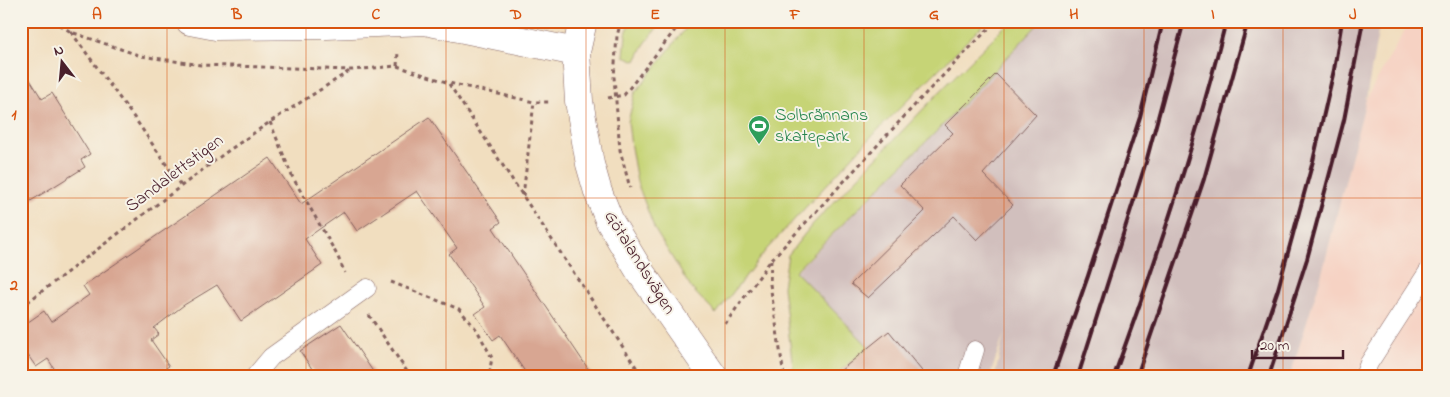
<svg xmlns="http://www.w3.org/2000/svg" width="1450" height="397" viewBox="0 0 1450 397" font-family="'Indie Flower',sans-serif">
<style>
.built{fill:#f6d2c3}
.industrial{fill:#d1bfbd}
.green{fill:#c6d476;stroke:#887a50}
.building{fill:#d8a692}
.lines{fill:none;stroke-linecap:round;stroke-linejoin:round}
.lane-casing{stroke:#84625f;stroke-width:19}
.street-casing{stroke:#84625f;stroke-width:29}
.path{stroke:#84625f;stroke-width:3;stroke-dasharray:4 4;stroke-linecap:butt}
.lane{stroke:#fff;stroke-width:18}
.street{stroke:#fff;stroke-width:28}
.rail{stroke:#4a1f2b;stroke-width:4}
.grid{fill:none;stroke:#d8530f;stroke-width:1;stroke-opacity:0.55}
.labels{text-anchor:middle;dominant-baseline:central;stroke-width:4;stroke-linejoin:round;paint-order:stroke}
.leisure-label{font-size:18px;fill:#27864d;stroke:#f7f3e8;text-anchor:start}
.street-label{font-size:18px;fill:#4a1f2b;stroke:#f7f3e8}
.neatline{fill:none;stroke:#d8530f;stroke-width:2}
.grid-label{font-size:16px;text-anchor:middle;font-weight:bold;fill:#d8530f}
</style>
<rect width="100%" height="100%" fill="#f7f3e8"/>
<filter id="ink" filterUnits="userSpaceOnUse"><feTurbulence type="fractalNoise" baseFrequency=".02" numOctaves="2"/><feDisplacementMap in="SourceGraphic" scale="10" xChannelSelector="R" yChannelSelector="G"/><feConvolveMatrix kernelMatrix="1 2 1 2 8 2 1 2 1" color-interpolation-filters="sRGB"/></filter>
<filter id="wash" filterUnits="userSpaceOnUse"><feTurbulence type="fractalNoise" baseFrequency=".0096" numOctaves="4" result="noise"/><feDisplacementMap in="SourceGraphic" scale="20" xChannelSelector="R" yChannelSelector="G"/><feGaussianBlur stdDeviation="1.12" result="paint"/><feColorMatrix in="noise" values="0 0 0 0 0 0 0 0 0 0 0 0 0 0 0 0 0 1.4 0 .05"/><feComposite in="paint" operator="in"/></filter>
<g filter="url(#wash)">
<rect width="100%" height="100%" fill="#f1debf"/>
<path class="built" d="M1410 21H1429V376H1290L1321 277 1366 99Z"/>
<path class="industrial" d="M1041 21H1380L1366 99 1321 277 1290 376H995L1004 334 990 376H834L869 347 795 272 941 127Z"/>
<path class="green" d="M630 21H662L644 45 636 61 624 56 626 34Z
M694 21H987L870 138 766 250 716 314 691 288 655 230 637 182 631 147 628 122 635 93 686 28Z
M1010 21H1041L941 127 795 271 869 347 834 376H794L783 287 788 255 811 226 954 77Z"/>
<g id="blocks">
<path class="building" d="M21 65 42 99 52 93 90 154 81 160 85 167 21 207Z
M996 74 1036 115 983 174 1013 205 977 240 954 216 868 298 851 284 925 211 900 185 953 133 945 125Z
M429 117 501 222 493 228 593 376H528L500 335 493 340 475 314 485 307 449 254 457 248 417 191 357 231 344 212 305 239 322 265 241 321 217 285 184 305 154 328 159 334 151 340 169 366 154 376H59L48 359 36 367 21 345V327L44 311 51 322 89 295 83 286 270 158 301 204Z
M341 324 376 376H317L300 351Z
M889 331 926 376H834L869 347Z"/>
</g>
</g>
<g filter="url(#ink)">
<use href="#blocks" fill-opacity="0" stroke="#84625f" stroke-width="1"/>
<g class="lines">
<g class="lane-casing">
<path id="lane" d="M255 376 271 357 367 288
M967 376 975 350
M1364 376 1369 363 1429 270"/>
</g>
<g class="street-casing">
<path id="street" d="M190 21 216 26 327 25 425 21 576 52
M583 21 576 52 579 101 590 164 598 192 610 222 639 270 713 376"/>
</g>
<path class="path" d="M53 21 71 32 141 56 201 65 352 70 397 66 449 83 534 102H549
M621 21 617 36 614 77 620 150 630 188
M71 32 138 123 181 186
M397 66 398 52
M449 84 642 376
M608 98 624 95 682 21
M270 122 292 176 337 255 345 273
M523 196 534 102
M771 260 770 284 784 376
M391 282 459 309 477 330 492 358 489 374 486 376
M21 307 225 153 270 122 351 70
M369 315 410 376
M725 324 771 260 926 93 996 21"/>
<use href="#lane" class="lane"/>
<use href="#street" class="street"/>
<path class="rail" d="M1053 376 1088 276 1140 117 1163 21
M1078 376 1146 162 1184 21
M1114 376C1157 259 1196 142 1226 21
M1137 376 1204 179 1248 21
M1248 376 1278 289 1313 161 1334 70 1342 21
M1269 376 1307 259 1344 120 1363 21"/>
</g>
</g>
<path class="grid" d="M167 21V376M306 21V376M446 21V376M586 21V376M725 21V376M864 21V376M1004 21V376M1144 21V376M1283 21V376M21 198H1429"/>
<defs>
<g id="stadium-pin" transform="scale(1.125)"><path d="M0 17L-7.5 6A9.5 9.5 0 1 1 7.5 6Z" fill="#2e9e5b" stroke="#f7f3e8"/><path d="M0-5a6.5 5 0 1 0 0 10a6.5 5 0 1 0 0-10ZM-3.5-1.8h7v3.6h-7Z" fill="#fff"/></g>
</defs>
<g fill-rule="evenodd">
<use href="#stadium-pin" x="759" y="126"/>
</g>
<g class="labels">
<g class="leisure-label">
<text x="775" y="116">Solbrännans<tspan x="775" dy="21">skatepark</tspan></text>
</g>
<g class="street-label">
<text transform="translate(175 174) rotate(-37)">Sandalettstigen</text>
<text transform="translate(639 263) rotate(58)">Götalandsvägen</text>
</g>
</g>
<rect width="1450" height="397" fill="none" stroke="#f7f3e8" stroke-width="55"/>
<g transform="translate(62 62) rotate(344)" stroke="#f7f3e8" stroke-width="4" paint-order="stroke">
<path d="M0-4L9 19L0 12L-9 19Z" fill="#4a1f2b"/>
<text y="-8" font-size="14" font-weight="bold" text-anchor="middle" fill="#4a1f2b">N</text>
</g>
<path d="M1252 350v8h91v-8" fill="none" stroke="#4a1f2b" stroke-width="2.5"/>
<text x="1260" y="350" font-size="15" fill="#4a1f2b" stroke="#f7f3e8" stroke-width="4" paint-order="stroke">20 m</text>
<rect x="28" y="28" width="1394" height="342" class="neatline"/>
<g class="grid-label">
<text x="97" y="19">A</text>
<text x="237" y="19">B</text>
<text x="376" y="19">C</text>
<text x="516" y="19">D</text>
<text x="655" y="19">E</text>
<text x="795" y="19">F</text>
<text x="934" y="19">G</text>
<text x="1074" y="19">H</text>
<text x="1213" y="19">I</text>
<text x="1353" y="19">J</text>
<text x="14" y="119">1</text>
<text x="14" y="290">2</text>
</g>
</svg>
